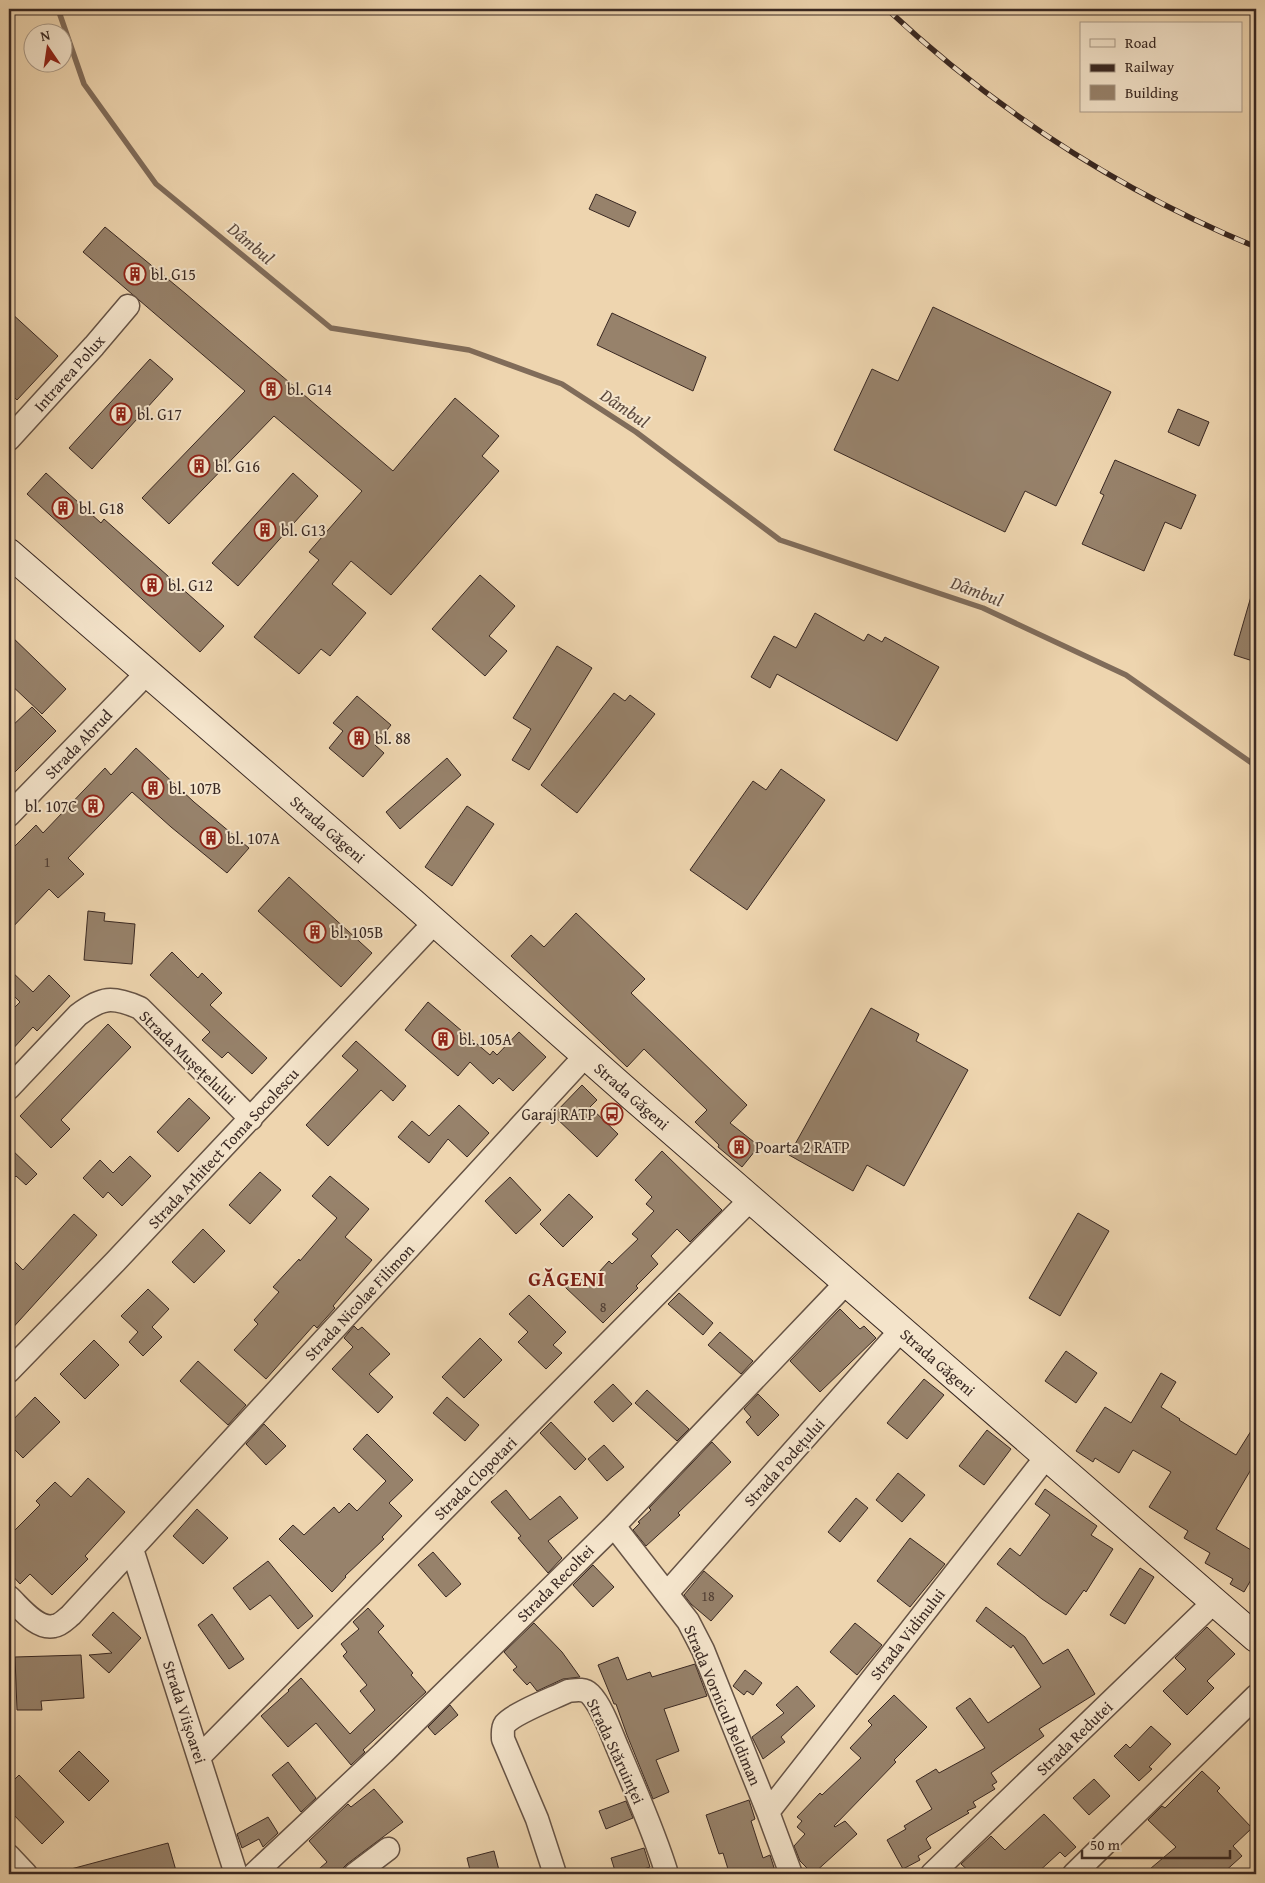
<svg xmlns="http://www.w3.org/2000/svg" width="1265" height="1883" viewBox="0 0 1265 1883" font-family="'Gentium Book Plus',serif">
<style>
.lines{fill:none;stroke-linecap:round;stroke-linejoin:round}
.stream{stroke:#806c5a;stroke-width:5.5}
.building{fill:#97826b;stroke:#392822}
.street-casing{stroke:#665345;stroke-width:25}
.secondary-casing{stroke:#392822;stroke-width:30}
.street{stroke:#f4e4cb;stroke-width:22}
.secondary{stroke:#f4e4cb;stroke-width:28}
.rail-casing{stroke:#392822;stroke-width:5.5}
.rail{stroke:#f4e4cb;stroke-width:4;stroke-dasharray:11;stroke-linecap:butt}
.labels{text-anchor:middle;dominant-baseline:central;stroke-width:4;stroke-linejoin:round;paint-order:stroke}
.number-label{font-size:14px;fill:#503e34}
.poi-label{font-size:16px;fill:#392822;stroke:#f4e4cb;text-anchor:start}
.street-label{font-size:16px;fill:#392822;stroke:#f4e4cb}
.water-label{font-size:18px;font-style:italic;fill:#5d4a3e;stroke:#f4e4cb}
.district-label{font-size:21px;font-weight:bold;letter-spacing:1px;fill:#7a1f14;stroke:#f4e4cb}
</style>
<rect width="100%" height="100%" fill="#eed5af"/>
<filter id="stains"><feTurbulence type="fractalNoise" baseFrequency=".004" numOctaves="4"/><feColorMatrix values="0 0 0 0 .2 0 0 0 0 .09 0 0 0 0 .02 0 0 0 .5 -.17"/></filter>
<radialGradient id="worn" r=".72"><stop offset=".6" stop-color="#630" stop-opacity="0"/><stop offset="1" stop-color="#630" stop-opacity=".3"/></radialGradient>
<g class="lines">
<path class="stream" d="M58 9 84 84 156 184 331 328 469 350 562 384 636 432 780 540 983 608 1126 675 1256 766"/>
</g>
<path class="building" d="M596 194 636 212 629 227 589 209Z
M105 227 186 294 393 471 455 398 499 436 482 456 499 471 391 595 351 561 332 584 366 613 330 656 321 649 299 674 254 637 319 560 309 552 362 491 274 416 169 524 142 498 245 391 83 252Z
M933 307 1111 392 1056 506 1025 491 1005 532 834 450 872 369 898 381Z
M9 311 58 356 17 400 9 392Z
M612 313 706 357 693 391 597 345Z
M150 359 173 379 92 469 69 448Z
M1178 409 1209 422 1199 446 1168 432Z
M1115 460 1196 495 1181 529 1165 522 1144 571 1082 544 1104 495 1100 493Z
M46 473 101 523 104 519 224 626 200 652 27 494Z
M293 473 318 496 238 586 212 563Z
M480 575 515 606 489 636 507 651 485 676 432 629Z
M1252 593H1256V662L1234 655Z
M815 613 864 641 868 634 882 642 885 637 939 667 897 741 777 674 770 688 751 677 774 636 796 648Z
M9 634 66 689 42 714 9 683Z
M557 646 592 668 529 770 512 760 531 729 513 718Z
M614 693 625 701 630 695 655 714 577 813 541 785Z
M357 696 391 725 375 745 384 753 363 777 329 748 343 731 333 723Z
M32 707 56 731 9 778V729Z
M136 748 194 802 249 848 227 873 171 827 132 792 68 858 84 874 58 898 49 889 9 931V852L36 825 43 833 105 768 111 775Z
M447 758 461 775 400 829 386 812Z
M781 769 825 800 747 910 690 870 753 781 766 790Z
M467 806 494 824 452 886 425 867Z
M289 877 372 953 341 987 258 911Z
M88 911 105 913 104 921 135 924 132 964 84 960Z
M576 913 645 979 631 993 747 1105 730 1123 759 1146 742 1167 718 1147 719 1145 695 1122 707 1110 644 1049 627 1067 511 956 531 935 544 947Z
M172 952 198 978 202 973 222 993 210 1005 267 1058 252 1074 228 1052 222 1058 202 1040 210 1032 150 975Z
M9 969 33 992 49 975 70 996 37 1031 33 1027 9 1053V1013L20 1002 9 991Z
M428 1002 490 1055 493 1051 497 1055 519 1032 546 1057 513 1091 499 1078 493 1084 470 1062 458 1076 405 1030Z
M871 1008 919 1034 916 1041 968 1070 904 1186 867 1165 853 1191 789 1155Z
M108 1024 131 1047 61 1120 70 1129 51 1148 20 1116Z
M356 1041 406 1086 393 1101 381 1090 328 1146 306 1125 358 1070 342 1056Z
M582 1085 597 1100 590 1107 618 1134 597 1157 553 1115Z
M189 1098 210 1118 178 1152 157 1132Z
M459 1105 489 1133 467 1157 448 1139 429 1163 398 1137 412 1121 429 1136Z
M9 1147 37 1174 26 1185 16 1176 9 1183Z
M662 1151 722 1210 690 1242 677 1229 651 1256 658 1264 636 1286 638 1288 603 1323 565 1287 576 1275 587 1285 609 1261 612 1264 638 1239 632 1234 654 1211 646 1204 652 1197 635 1180Z
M130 1156 151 1176 122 1206 108 1192 103 1198 83 1178 100 1160 113 1173Z
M260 1172 281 1190 250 1224 229 1205Z
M330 1176 369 1209 345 1237 372 1260 333 1306 335 1308 317 1328 314 1325 266 1379 234 1350 258 1324 254 1320 279 1292 273 1287 299 1259 300 1261 337 1218 312 1196Z
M510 1177 541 1210 516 1234 485 1201Z
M569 1194 593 1217 563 1247 540 1224Z
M1078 1213 1109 1231 1060 1316 1029 1298Z
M74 1214 97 1235 9 1332V1256L23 1270Z
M203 1229 225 1251 194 1283 172 1262Z
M148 1289 169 1309 152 1327 162 1337 143 1356 129 1342 138 1332 121 1316Z
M679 1293 713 1323 703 1335 668 1304Z
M529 1295 566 1332 553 1345 562 1353 546 1369 518 1342 528 1332 509 1314Z
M840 1309 860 1329 864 1326 876 1338 820 1392 790 1361Z
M354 1326 358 1330 362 1327 390 1354 369 1374 393 1397 378 1413 332 1369 353 1347 344 1338Z
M720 1332 753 1361 741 1374 708 1345Z
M480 1338 502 1360 464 1398 442 1377Z
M94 1340 119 1365 85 1399 60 1374Z
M1066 1351 1097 1373 1076 1403 1045 1381Z
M198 1361 246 1405 228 1425 180 1381Z
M1161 1373 1176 1382 1161 1407 1180 1419 1179 1420 1236 1455 1256 1423V1461L1216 1529 1256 1553V1571L1244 1592 1230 1584 1233 1579 1205 1563 1210 1553 1184 1538 1188 1531 1149 1507 1171 1472 1133 1450 1119 1473 1095 1458 1093 1462 1076 1451 1105 1407 1131 1423Z
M924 1379 944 1395 907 1439 887 1423Z
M613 1384 632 1404 613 1422 594 1402Z
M647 1390 689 1429 677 1441 635 1403Z
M758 1394 779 1415 758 1436 746 1422 751 1417 744 1409Z
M35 1397 60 1422 23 1458 9 1444V1424Z
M447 1397 479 1425 465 1441 433 1413Z
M551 1422 586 1459 575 1470 540 1433Z
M264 1424 286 1446 266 1465 246 1444Z
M987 1430 1011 1449 984 1485 959 1466Z
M367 1434 413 1480 389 1503 402 1516 382 1537 384 1539 345 1576 346 1577 332 1592 279 1539 293 1525 304 1535 334 1507 339 1513 349 1503 357 1511 386 1481 353 1449Z
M712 1442 731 1462 678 1513 680 1515 646 1546 633 1530 640 1523 638 1522 651 1510 649 1508Z
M604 1445 624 1467 607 1481 588 1459Z
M898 1473 925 1495 902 1522 876 1500Z
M88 1478 125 1512 85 1556 88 1559 52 1595 30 1574 20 1584 9 1572V1536L40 1505 36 1501 55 1482 71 1497Z
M1045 1489 1097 1526 1091 1535 1113 1549 1086 1592 1084 1590 1066 1615 1042 1599 997 1564 1010 1548 1020 1556 1050 1515 1035 1504Z
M506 1490 530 1520 560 1496 578 1518 548 1541 562 1558 548 1573 518 1538 521 1536 491 1502Z
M856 1498 868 1508 840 1542 828 1532Z
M197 1509 228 1538 203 1564 173 1536Z
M910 1538 945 1564 910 1607 877 1581Z
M433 1552 461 1584 446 1597 418 1565Z
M268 1561 313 1616 298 1629 270 1595 250 1610 233 1588Z
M593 1565 614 1587 593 1607 573 1585Z
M1140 1568 1154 1577 1125 1624 1110 1615Z
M704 1571 733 1596 711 1621 691 1604 684 1595Z
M986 1607 1025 1637 1043 1664 1068 1649 1095 1694 1039 1729 1044 1736 991 1773 997 1782 992 1785 995 1789 973 1802 976 1807 967 1811 969 1813 929 1836 926 1839 931 1848 918 1856 920 1860 903 1869 887 1840 906 1829 904 1826 932 1809 916 1781 936 1769 939 1773 985 1748 956 1708 970 1698 988 1723 1041 1687 1013 1645 1011 1648 976 1621Z
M368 1608 384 1626 378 1632 413 1673 411 1675 426 1692 363 1750 365 1752 351 1765 316 1723 288 1747 261 1716 289 1691 288 1690 301 1678 350 1734 375 1710 360 1691 367 1685 343 1656 347 1652 341 1644 359 1629 353 1622Z
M113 1612 141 1638 109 1673 89 1655 112 1653 92 1635Z
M212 1614 244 1659 229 1669 198 1625Z
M534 1623 562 1652 580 1677 563 1679 537 1691 530 1682 527 1685 513 1670 517 1667 504 1652Z
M855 1623 882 1645 857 1675 830 1652Z
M1207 1627 1235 1654 1207 1681 1214 1688 1187 1715 1163 1691 1186 1669 1175 1658Z
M81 1655 84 1698 41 1701 42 1710H17L15 1657Z
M618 1657 627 1680 650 1672 652 1677 695 1664 707 1696 664 1709 679 1751 656 1760 669 1792 653 1799 627 1735 616 1704H614L598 1665Z
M745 1670 762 1683 753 1695 747 1691 744 1695 733 1686Z
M797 1686 815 1706 781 1737 785 1742 763 1759 752 1737 784 1713 776 1705Z
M894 1695 927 1727 894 1760 896 1762 834 1826 835 1827 845 1821 857 1834 813 1874 800 1861 794 1846 805 1834 797 1827 802 1821 797 1817 820 1793 822 1795 861 1758 850 1748 872 1725 868 1721Z
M450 1705 458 1715 435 1735 428 1727Z
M1151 1726 1171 1744 1149 1767 1152 1769 1139 1781 1114 1756 1126 1744 1130 1748Z
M79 1751 109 1781 89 1801 59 1771Z
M288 1762 316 1798 301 1812 272 1775Z
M1202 1771 1220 1788 1217 1791 1252 1828 1233 1846 1242 1856 1222 1874H1144L1176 1847 1148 1820 1162 1806 1165 1808Z
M19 1775 64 1822 42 1844 9 1810V1785Z
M1094 1779 1110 1796 1089 1815 1073 1798Z
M374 1789 403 1822 347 1864 343 1868 342 1874H313L327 1862 309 1841 348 1804 351 1807Z
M749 1800 755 1819 751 1821 763 1858 770 1855 776 1874H722L721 1871 728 1869 723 1853 719 1854 706 1815Z
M626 1801 633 1818 606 1829 599 1811Z
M1044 1814 1076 1847 1065 1857 1060 1852 1036 1874H972L961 1864 991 1836 1005 1850Z
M268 1817 278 1833 263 1847 259 1839 242 1848 237 1834Z
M168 1843 177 1874H72L71 1869Z
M644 1848 650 1867 637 1871 638 1874H616L611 1858Z
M494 1851 500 1874H471L467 1858Z"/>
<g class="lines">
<g class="street-casing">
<path id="street" d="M9 439 94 346 128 306
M9 815 147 673
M9 1088 78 1015C102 997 112 996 140 1008L251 1119
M9 1371 115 1262 435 922
M614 1526 688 1621 703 1650 768 1812 791 1874
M132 1549 236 1874
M667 1593 901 1330
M9 1597C20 1607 37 1630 54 1626 61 1625 66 1619 71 1615L586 1055
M199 1757 751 1199
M768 1812 1047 1456
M9 1856 26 1874
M254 1874 383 1753 614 1526 846 1283
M355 1874 388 1849
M555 1874 537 1819 503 1739C503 1734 502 1728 505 1724 514 1713 554 1698 568 1691 576 1690 584 1688 590 1694 602 1706 611 1733 618 1749 635 1790 654 1831 667 1874
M932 1874 1215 1601
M1074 1874 1256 1696"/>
</g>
<g class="secondary-casing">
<path id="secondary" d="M9 553 412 902 633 1097 1256 1638"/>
</g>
<use href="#street" class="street"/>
<use href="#secondary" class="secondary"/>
<g class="rail-casing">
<path id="rail" d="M887 9C995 110 1120 191 1256 247"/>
</g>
<use href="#rail" class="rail"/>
</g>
<defs>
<g id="building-ring" transform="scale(1.125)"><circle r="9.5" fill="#f4e4cb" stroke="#8f2418" stroke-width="1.5"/><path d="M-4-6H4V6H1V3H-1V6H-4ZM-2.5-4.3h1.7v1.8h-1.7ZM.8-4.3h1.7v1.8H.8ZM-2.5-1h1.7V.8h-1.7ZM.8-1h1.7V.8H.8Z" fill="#8f2418"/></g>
<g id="bus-ring" transform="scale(1.125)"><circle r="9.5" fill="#f4e4cb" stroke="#8f2418" stroke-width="1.5"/><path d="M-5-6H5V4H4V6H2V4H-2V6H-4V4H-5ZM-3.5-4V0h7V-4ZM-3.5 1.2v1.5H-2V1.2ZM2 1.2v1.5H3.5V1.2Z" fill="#8f2418"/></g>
</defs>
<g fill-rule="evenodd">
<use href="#building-ring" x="135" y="274"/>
<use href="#building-ring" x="271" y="389"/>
<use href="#building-ring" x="121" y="414"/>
<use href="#building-ring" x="199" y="466"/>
<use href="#building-ring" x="63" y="508"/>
<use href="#building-ring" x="265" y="530"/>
<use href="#building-ring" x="152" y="585"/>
<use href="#building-ring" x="359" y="738"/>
<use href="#building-ring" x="153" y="788"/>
<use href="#building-ring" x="93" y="806"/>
<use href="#building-ring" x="211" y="838"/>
<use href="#building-ring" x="315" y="932"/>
<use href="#building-ring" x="443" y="1039"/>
<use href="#bus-ring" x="612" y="1114"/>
<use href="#building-ring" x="739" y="1147"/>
</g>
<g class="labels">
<g class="number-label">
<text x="47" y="862">1</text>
<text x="603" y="1307">8</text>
<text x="708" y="1596">18</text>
</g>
<g class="poi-label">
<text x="151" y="274">bl. G15</text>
<text x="287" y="389">bl. G14</text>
<text x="137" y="414">bl. G17</text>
<text x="215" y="466">bl. G16</text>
<text x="79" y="508">bl. G18</text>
<text x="281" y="530">bl. G13</text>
<text x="168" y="585">bl. G12</text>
<text x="375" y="738">bl. 88</text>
<text x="169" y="788">bl. 107B</text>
<text x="77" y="806" text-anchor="end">bl. 107C</text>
<text x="227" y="838">bl. 107A</text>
<text x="331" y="932">bl. 105B</text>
<text x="459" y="1039">bl. 105A</text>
<text x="596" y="1114" text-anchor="end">Garaj RATP</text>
<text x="755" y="1147">Poarta 2 RATP</text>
</g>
<g class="street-label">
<text transform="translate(69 373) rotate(-48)">Intrarea Polux</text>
<text transform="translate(78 744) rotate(-46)">Strada Abrud</text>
<text transform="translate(328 829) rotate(41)">Strada Găgeni</text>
<text transform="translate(188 1057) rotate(44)">Strada Mușețelului</text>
<text transform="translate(632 1096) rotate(41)">Strada Găgeni</text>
<text transform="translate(223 1148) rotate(-47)">Strada Arhitect Toma Socolescu</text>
<text transform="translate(359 1302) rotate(-47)">Strada Nicolae Filimon</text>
<text transform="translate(938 1362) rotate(41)">Strada Găgeni</text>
<text transform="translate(784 1462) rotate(-48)">Strada Podețului</text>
<text transform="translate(475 1478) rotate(-45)">Strada Clopotari</text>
<text transform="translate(555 1583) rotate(-45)">Strada Recoltei</text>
<text transform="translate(907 1634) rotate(-52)">Strada Vidinului</text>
<text transform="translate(723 1705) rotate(67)">Strada Vornicul Beldiman</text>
<text transform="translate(185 1712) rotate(72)">Strada Viișoarei</text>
<text transform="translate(1074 1738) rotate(-44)">Strada Redutei</text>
<text transform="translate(616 1751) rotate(65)">Strada Stăruinței</text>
</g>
<g class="water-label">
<text transform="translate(251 243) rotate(40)">Dâmbul</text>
<text transform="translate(625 408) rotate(34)">Dâmbul</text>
<text transform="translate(977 591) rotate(21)">Dâmbul</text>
</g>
<g class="district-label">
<text x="567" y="1278">GĂGENI</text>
</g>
</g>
<rect width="1265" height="1883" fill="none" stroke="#eed5af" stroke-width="30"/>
<rect x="10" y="10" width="1245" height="1863" fill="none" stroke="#392822" stroke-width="2.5"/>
<rect x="15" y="15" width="1235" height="1853" fill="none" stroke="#392822"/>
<rect x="1080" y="22" width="162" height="90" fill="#f4e4cb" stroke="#a99987"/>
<rect x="1090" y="39" width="25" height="8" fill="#f4e4cb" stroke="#a99987"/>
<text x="1125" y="48" font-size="15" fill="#392822">Road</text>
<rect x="1090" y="64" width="25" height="8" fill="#392822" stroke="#a99987"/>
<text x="1125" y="72" font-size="15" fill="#392822">Railway</text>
<rect x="1090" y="85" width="25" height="15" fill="#97826b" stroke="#a99987"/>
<text x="1125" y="98" font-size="15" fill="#392822">Building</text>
<g transform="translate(48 48) rotate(347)"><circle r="24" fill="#f4e4cb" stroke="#a99987"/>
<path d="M0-4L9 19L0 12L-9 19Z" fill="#8f2418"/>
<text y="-8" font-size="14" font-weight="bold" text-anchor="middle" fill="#392822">N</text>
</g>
<path d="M1082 1850v8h148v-8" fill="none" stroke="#392822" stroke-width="2.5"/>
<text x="1090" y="1850" font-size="15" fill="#392822" stroke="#f4e4cb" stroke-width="4" paint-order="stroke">50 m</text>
<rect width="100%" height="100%" filter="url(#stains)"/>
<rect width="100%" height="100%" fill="url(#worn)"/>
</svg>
